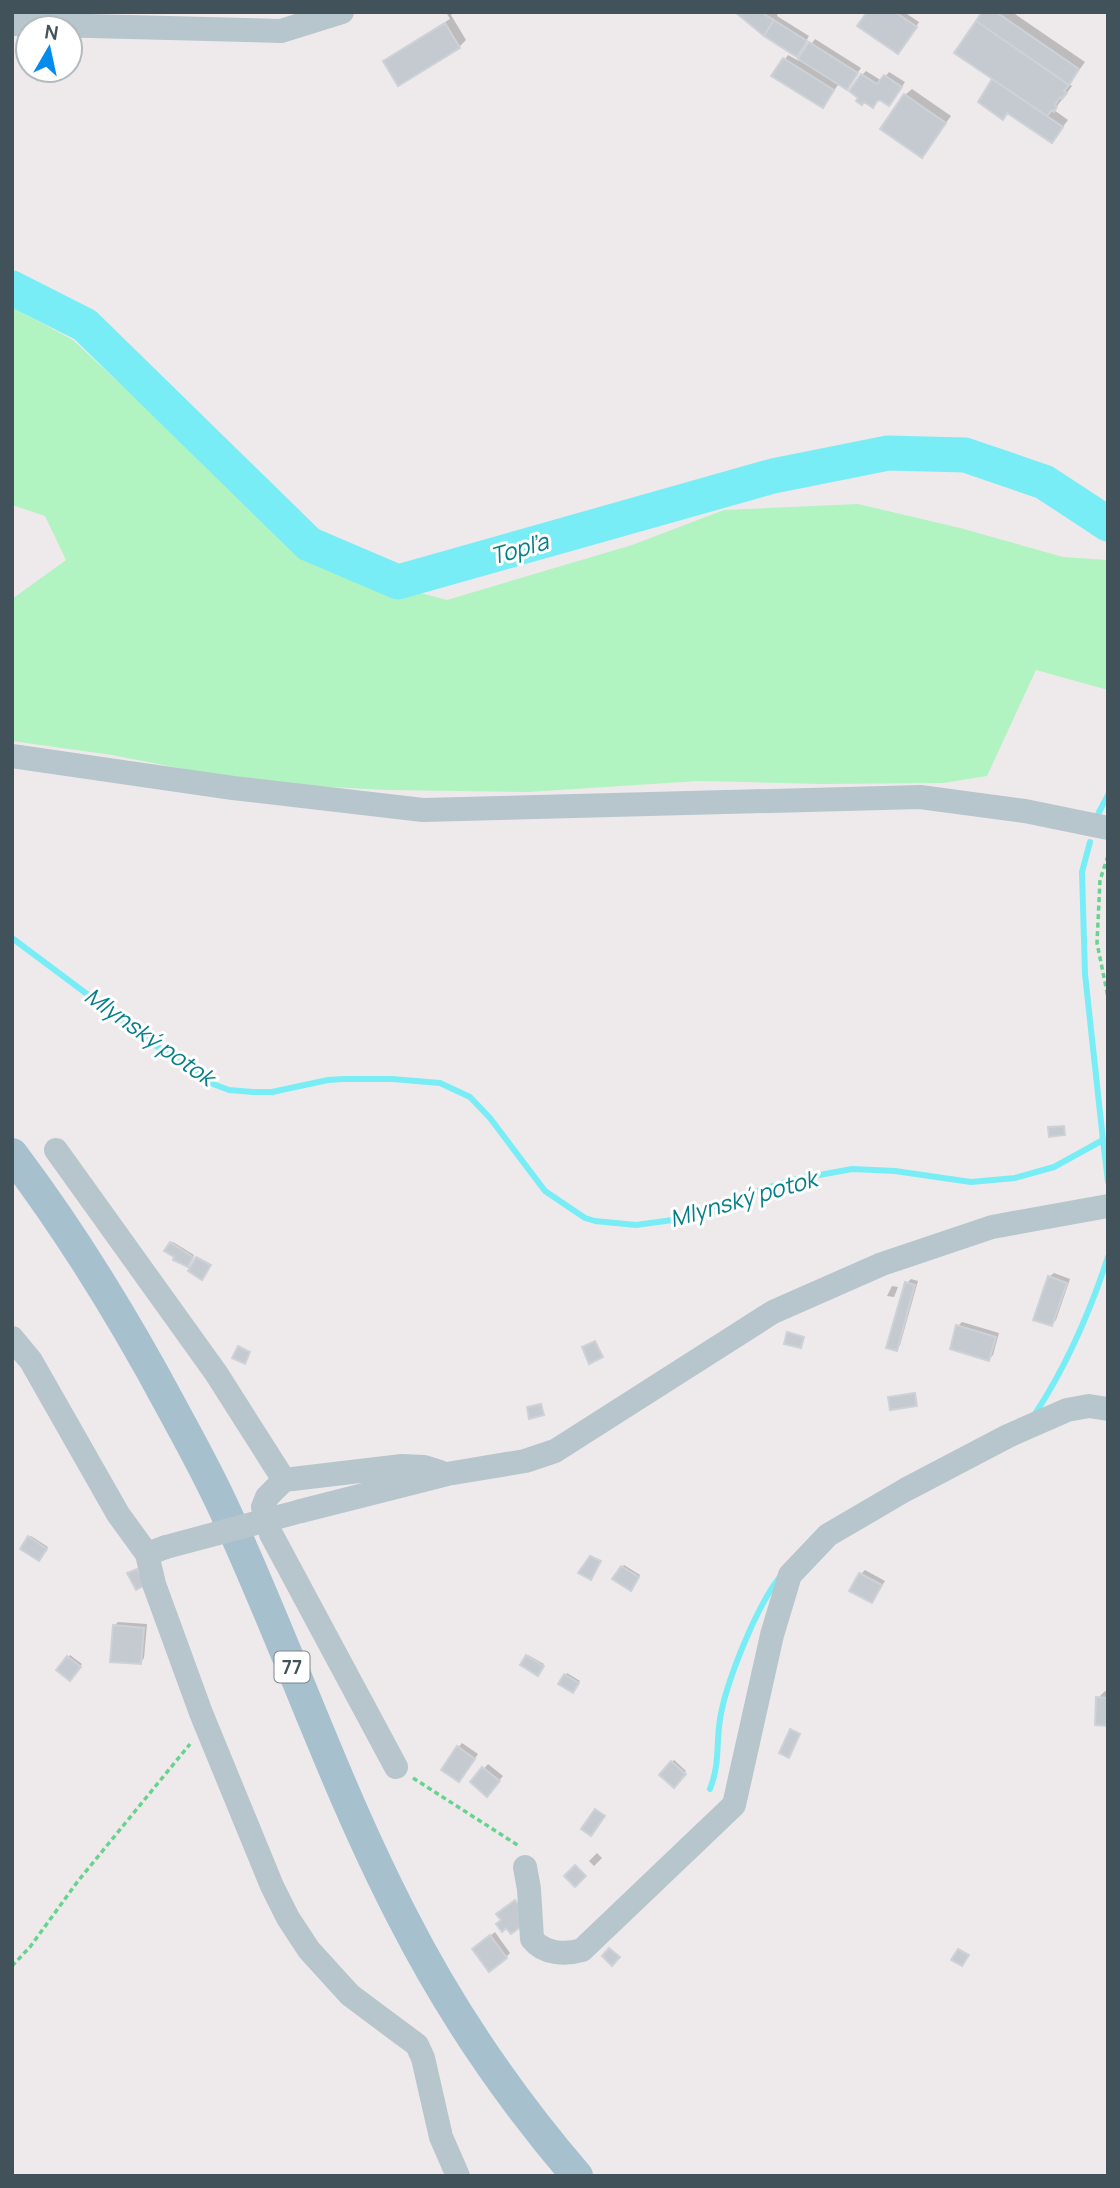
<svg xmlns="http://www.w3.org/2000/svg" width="1120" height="2188" viewBox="0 0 1120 2188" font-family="Manrope,sans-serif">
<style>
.green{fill:#b2f3c2}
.shadow{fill:#0003}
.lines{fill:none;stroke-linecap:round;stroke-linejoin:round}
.stream{stroke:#79edf5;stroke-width:6}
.river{stroke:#79edf5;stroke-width:35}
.building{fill:#c4cacf;stroke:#ced2d8;stroke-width:2}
.path{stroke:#66d48f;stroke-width:3.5;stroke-dasharray:5 3.5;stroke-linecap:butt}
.minor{stroke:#b7c6cd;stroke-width:24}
.major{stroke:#a6c0ce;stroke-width:32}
.minor-bridge{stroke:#b7c6cd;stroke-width:24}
.labels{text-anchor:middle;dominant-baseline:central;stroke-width:6;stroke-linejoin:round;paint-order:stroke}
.shield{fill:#fff;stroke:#7b868c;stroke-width:2}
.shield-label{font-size:19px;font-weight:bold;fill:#42525a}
.water-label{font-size:23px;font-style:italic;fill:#047e88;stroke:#fff}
</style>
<rect width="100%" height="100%" fill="#eeeaeb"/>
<path class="green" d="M12 307 73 340 228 484 352 575 447 600 632 545 724 510 858 504 960 528 1063 557 1108 560V690L1036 670 987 776 943 783 822 784 698 781 528 792 386 790 255 783 112 755 12 741V599L66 560 45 516 12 505Z"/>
<path class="shadow" d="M446 12H454L451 15 466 40 459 47 399 83 385 61 392 55 450 19Z
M738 12H778L777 16 809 36 801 50Z
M869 12H904L919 22 902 48Z
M984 12H1012L1085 62 1069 84 1072 86 1054 110 1068 120 1052 141 1008 112 980 101 995 79Z
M815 39 861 68 847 88 839 83 827 102 774 75 788 55 799 61Z
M866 71 882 81 889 72 905 82 893 100 862 75Z
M912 89 951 116 922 155 905 95Z
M173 1242 194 1255 189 1264 171 1243Z
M1054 1273 1070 1279 1056 1320 1052 1324 1049 1277Z
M911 1279 918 1281 900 1345 896 1349 907 1283Z
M892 1286 898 1287 894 1297 887 1296Z
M962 1322 999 1333 993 1355 989 1359 958 1326Z
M31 1536 48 1547 40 1558 22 1548Z
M624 1565 640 1575 632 1587 622 1567Z
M865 1570 885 1581 872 1601 861 1574Z
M118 1622 147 1624 144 1658 140 1663 114 1626Z
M70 1655 82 1664 70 1679 58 1670Z
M528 1655 544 1664 539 1672 527 1657Z
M567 1673 580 1681 575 1689 561 1683Z
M1105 1691 1108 1692V1724L1098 1698Z
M462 1743 478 1754 463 1776 458 1748Z
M674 1760 686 1771 674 1785 661 1774Z
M488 1764 503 1776 491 1790 472 1782Z
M597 1853 602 1858 594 1866 589 1861Z
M495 1932 510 1953 506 1957 478 1945Z"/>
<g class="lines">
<path class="stream" d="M1096 818 1108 795
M12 938 166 1053 213 1084 229 1090 253 1092H272L328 1080 344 1079H392L440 1083 470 1097 490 1118 545 1191 585 1218 595 1221 636 1225 680 1219 732 1199 792 1180 852 1169 895 1171 971 1182 1015 1178 1054 1167 1103 1140 1085 974 1082 872 1090 842
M1103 1140 1108 1182
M1035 1414C1067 1365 1090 1312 1108 1257
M710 1789C720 1763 716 1746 720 1719 726 1682 756 1608 779 1578"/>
<path class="river" d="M12 288 85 325 309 544 398 582 773 476 888 453 965 455 1044 482 1108 524"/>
</g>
<path class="building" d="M735 12H761L774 20 764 36Z
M867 12H895L917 27 898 54 857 26Z
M982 12H996L1079 69 1069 85 976 21Z
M774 20 807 41 797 57 764 36Z
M976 21 1069 85 1064 91 1067 93 1062 99 1060 97 1055 105 1057 107 1054 112 1052 110 1047 116 954 53Z
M445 23 460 48 398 86 383 61Z
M809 42 858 73 847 90 798 59Z
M783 58 834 90 823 108 771 76Z
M861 74 877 84 884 75 902 87 889 106 880 100 877 101 873 108 864 102 862 105 856 101 858 98 849 91Z
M992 79 1063 127 1052 143 1007 113 1003 120 978 102Z
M904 94 946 123 922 158 880 129Z
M1064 1126 1065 1135 1049 1137 1048 1127Z
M170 1242 193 1257 188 1267 173 1260 174 1257 164 1251Z
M196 1257 211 1265 202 1280 188 1271Z
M1048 1276 1067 1283 1052 1326 1033 1320Z
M905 1282 915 1285 897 1351 886 1348Z
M956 1325 996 1337 989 1361 950 1349Z
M787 1332 804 1337 801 1348 784 1344Z
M595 1341 603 1357 589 1364 582 1347Z
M238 1346 250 1352 245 1364 232 1358Z
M915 1393 917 1406 890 1410 888 1397Z
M541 1404 544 1415 529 1419 527 1407Z
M28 1536 47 1549 39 1561 20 1549Z
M590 1556 601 1561 591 1580 578 1573Z
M621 1566 639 1577 631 1591 612 1579Z
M137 1569 145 1585 136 1590 127 1573Z
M859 1573 882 1585 872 1603 849 1591Z
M113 1625 144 1628 141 1664 110 1662Z
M526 1655 544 1666 538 1676 520 1665Z
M67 1656 81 1667 70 1681 56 1670Z
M564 1674 579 1683 573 1693 558 1684Z
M1096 1697 1108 1698V1726L1095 1725Z
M790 1729 800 1734 789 1758 779 1753Z
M457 1746 475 1759 459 1782 441 1770Z
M671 1761 686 1774 674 1788 659 1775Z
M482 1767 500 1781 487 1797 470 1782Z
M595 1809 605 1816 591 1836 581 1829Z
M575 1865 586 1876 575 1887 564 1876Z
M515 1900 530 1920 511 1934 506 1928 502 1932 496 1924 501 1920 496 1914Z
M490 1935 507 1958 489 1972 472 1949Z
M609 1948 620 1957 612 1966 602 1956Z
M958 1949 969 1955 962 1966 951 1960Z"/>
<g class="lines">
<path class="path" d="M1108 856 1100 880 1097 943 1108 997
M413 1778 519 1846
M12 1966 30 1947 78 1881 190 1744"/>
<path class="minor" d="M12 24 281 31 342 12
M12 756 233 788 423 810 920 797 1025 811 1108 828
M56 1150 216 1373 284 1480
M12 1338 31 1361 118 1514 147 1554
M301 1511 447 1474 525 1461 555 1451 773 1312 882 1264 992 1227 1108 1206
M166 1547 147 1554 154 1584 201 1713 272 1886 288 1918 309 1950 350 1995 417 2045 423 2058 441 2137 458 2176
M396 1767 271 1534 263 1507 267 1497 284 1480 402 1466 424 1467 440 1472
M525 1867 529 1889 532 1939C544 1954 565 1955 582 1950L734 1805 772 1635 790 1575 828 1535 905 1490 1008 1436 1067 1410 1089 1406 1108 1409"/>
<path class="major" d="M12 1154C73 1235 125 1320 172 1408 191 1443 210 1477 226 1513 288 1647 335 1787 403 1918 450 2010 510 2098 577 2176"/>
<path class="minor-bridge" d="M166 1547 301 1511"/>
</g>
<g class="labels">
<rect class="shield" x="274.5" y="1651.5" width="35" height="31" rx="5"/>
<g class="shield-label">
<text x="292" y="1667">77</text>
</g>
<g class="water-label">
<text transform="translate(519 548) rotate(-16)">Topľa</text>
<text transform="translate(150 1036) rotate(35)">Mlynský potok</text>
<text transform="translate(743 1198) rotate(-16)">Mlynský potok</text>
</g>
</g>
<rect width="1120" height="2188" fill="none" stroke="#42525a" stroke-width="28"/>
<g transform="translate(49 49) rotate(9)"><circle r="33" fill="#ffffff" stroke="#b3babd" stroke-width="2"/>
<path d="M0-5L12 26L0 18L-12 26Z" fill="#048bee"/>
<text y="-10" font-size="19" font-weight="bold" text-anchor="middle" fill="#42525a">N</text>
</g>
</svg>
